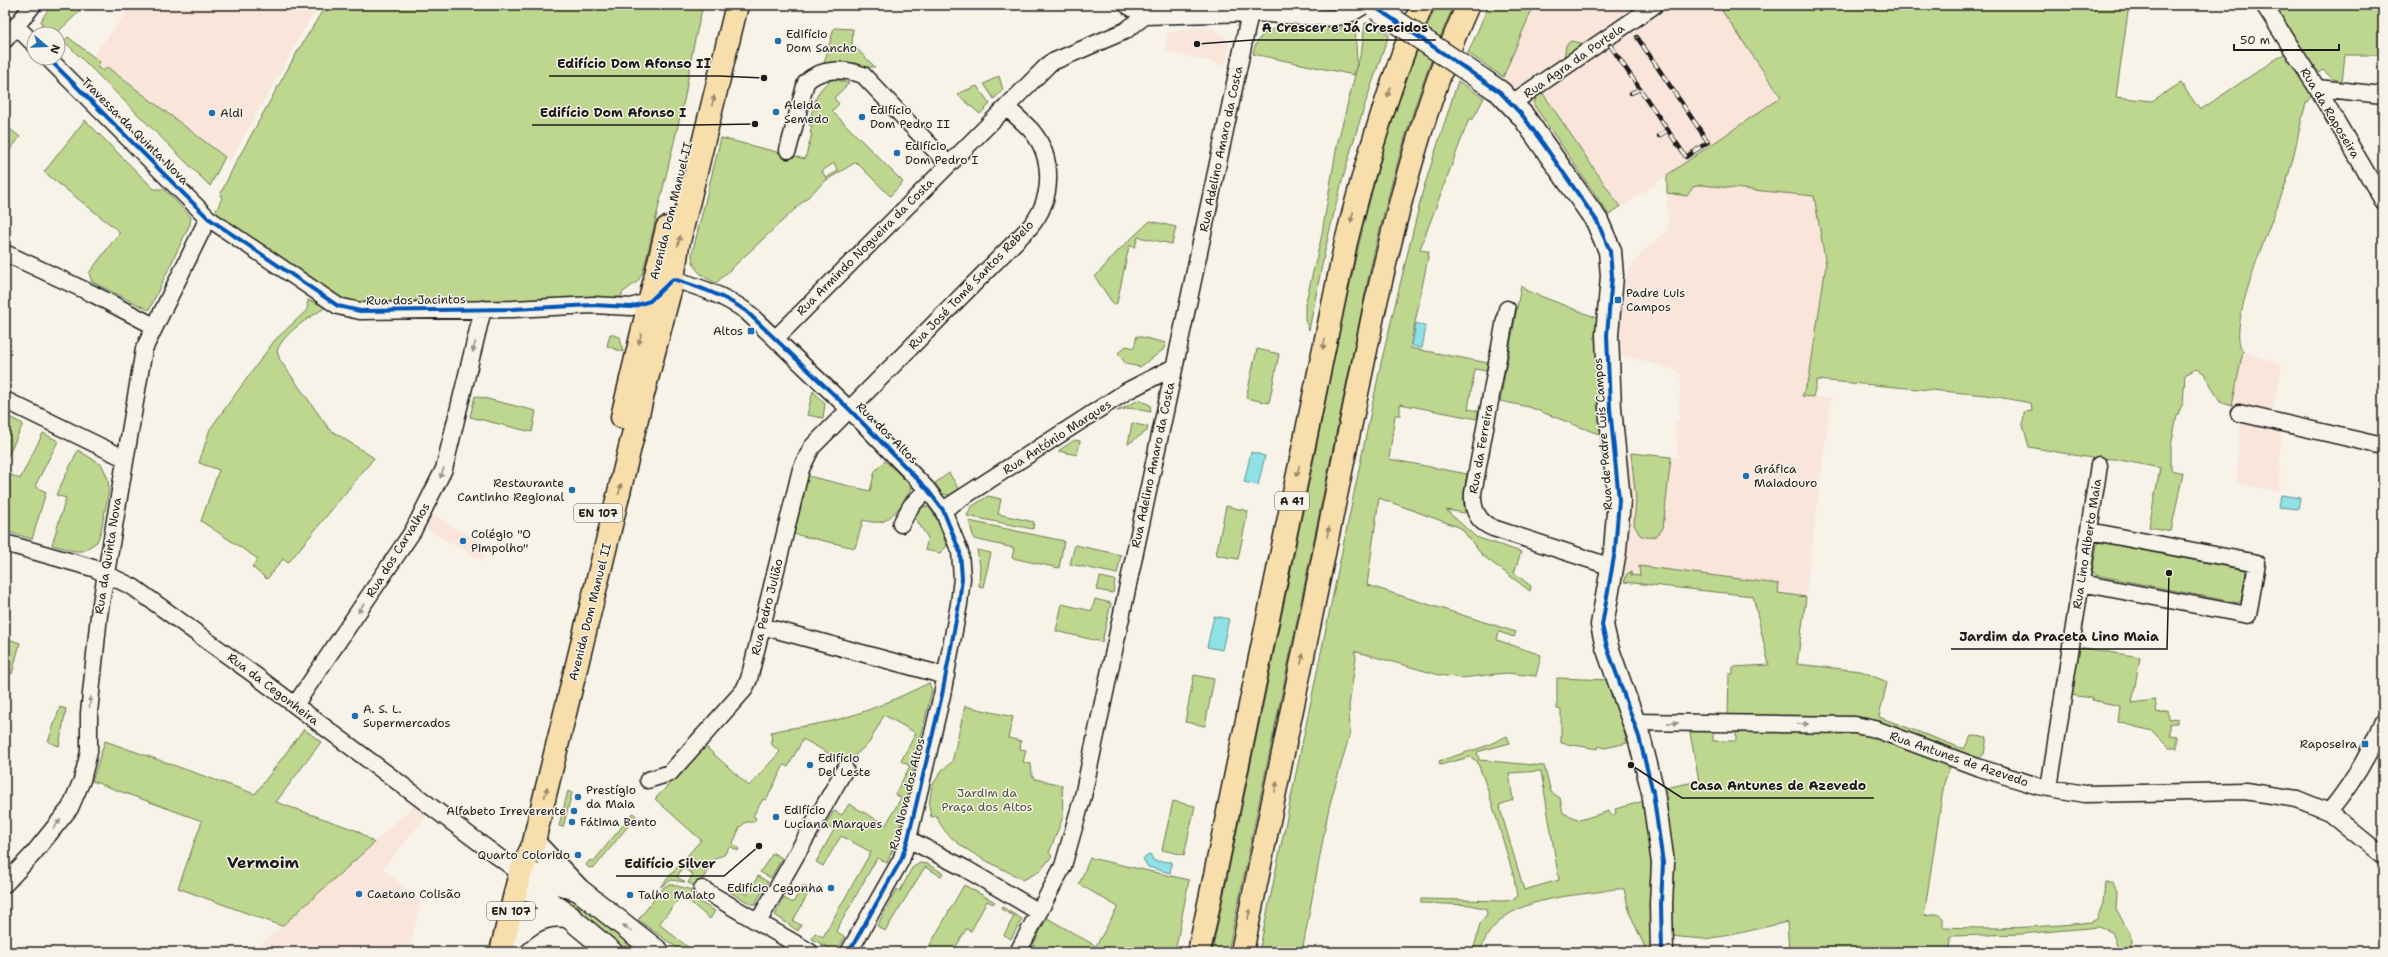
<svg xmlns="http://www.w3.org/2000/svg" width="2388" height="957" viewBox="0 0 2388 957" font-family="'Shantell Sans',sans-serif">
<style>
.built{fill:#f9e5da}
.green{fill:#bed78e;stroke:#6d7a55;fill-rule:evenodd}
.water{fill:#8fe1e6;stroke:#619295}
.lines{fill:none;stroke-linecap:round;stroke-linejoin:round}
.street-casing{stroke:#1c1c1c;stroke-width:19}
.secondary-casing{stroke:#1c1c1c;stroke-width:25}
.primary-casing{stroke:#1c1c1c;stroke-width:25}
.highway-casing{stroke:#1c1c1c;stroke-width:25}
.street{stroke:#f7f3e8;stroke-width:16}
.secondary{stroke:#f7f3e8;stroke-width:22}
.primary{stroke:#f8deab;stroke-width:22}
.highway{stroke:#f8deab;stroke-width:22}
.rail-casing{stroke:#1c1c1c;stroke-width:4.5}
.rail{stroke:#f7f3e8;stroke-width:3;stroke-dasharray:9;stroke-linecap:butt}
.secondary-bridge-casing{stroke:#1c1c1c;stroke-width:25;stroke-linecap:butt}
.secondary-bridge{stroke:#f7f3e8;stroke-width:22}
.cycleway-casing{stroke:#f7f3e8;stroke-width:6}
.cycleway{stroke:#0057b8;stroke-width:4}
.oneway{fill:#95876b}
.oneway2{fill:#94928c}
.poi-dot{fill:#1f6fb2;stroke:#f7f3e8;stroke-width:1.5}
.labels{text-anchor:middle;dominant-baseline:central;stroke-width:3;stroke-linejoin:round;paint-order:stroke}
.shield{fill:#f7f3e8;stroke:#5e5c59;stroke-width:1}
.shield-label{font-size:11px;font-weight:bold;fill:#1c1c1c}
.poi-label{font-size:12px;fill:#1c1c1c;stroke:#f7f3e8;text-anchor:start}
.street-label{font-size:12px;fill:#1c1c1c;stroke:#f7f3e8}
.park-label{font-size:12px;fill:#4d543e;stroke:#f7f3e8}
.district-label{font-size:16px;font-weight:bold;fill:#1c1c1c;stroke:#f7f3e8}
.leader{fill:none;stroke:#1c1c1c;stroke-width:1.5}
.callout-dot{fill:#1c1c1c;stroke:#f7f3e8;stroke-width:1.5}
.callout-label{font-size:13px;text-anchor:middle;font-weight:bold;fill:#1c1c1c;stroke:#f7f3e8;stroke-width:3;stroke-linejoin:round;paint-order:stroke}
</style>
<rect width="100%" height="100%" fill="#f7f3e8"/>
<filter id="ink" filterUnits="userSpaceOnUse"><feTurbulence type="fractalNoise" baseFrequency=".025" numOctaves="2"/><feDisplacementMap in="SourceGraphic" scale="8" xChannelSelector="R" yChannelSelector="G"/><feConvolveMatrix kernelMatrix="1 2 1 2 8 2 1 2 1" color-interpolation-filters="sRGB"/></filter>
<g filter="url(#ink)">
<path class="built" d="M132 5H318L230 161 107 67 103 71 97 66 93 56Z
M1534 5H1718L1781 97 1600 222 1498 88Z
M1196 27 1214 28 1227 38 1229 47 1225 65 1165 51 1168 33Z
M1701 185 1814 196 1826 265 1809 378 1802 396 1831 398 1797 664 1769 666 1753 596 1611 580 1621 452 1678 458 1675 421H1678L1681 375 1676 370 1627 356 1609 358 1608 338 1621 340 1618 335 1620 301 1629 270 1643 251 1668 231 1667 193 1687 195 1693 187Z
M2243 351 2282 365 2271 419 2231 409Z
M2240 419 2281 424 2279 492 2237 483Z
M433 515 490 548 482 561 425 528Z
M419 801 431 810 383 869 421 902 409 952H253Z"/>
<path class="green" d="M51 5H86L56 34H44L41 21Z
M326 5H703L693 48 685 96 643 272 638 281 622 293V297L505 304 441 300 350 304 214 215 222 198 220 195 234 166 296 54Z
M1436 5H1454C1416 90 1391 180 1370 270L1228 952H1212C1247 782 1282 613 1317 444 1347 296 1374 144 1436 5Z
M1489 5H1534L1503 77 1468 53Z
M1718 5H2129L2116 97 2152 101 2181 83 2200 110 2285 53 2312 95 2306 103C2299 128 2295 153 2288 177 2279 207 2223 328 2243 351L2232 406 2220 402 2204 373 2196 369 2185 375 2183 403 2177 416 2171 446V470L2183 473 2171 531 2149 527 2160 468 2115 459 2091 458 2029 447 2023 425 2024 412 2032 411 2031 403 1986 395 1817 380 1813 397 1802 396 1809 378 1826 265 1814 196 1701 185 1693 187 1687 196 1667 193V175L1781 97Z
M2271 5H2383V55H2345L2342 81 2333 79 2323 70 2320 73 2303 55Z
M1365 23H1371L1389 35C1367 95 1348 155 1333 217 1323 255 1317 292 1309 330L1305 320V305L1321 239 1337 145 1362 48Z
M1355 25 1357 63 1354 75 1253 54C1262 7 1319 38 1355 25Z
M834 28 853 29 852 44 875 67H823Z
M68 37 100 62 97 67 103 71 107 67 225 157 210 186 64 41Z
M1571 41 1585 44 1564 59 1566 45Z
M999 76 1003 90 994 99 984 84Z
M834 79 849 83 834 98 839 104 832 111 903 182 890 196 856 162 825 181 716 283C703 277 692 270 692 254L721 138 805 159 812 134 810 133 812 126 809 125C813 108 815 87 834 79ZM834 163 838 171 826 178 822 171Z
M1458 81 1484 98 1473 119H1469L1420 249 1429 252 1410 348 1488 363 1486 371 1475 369 1468 409 1478 411 1477 419 1400 404V415H1395L1389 459 1467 474 1463 498 1465 513 1446 510 1476 537 1521 552 1514 573 1531 586 1530 591 1482 555 1461 528 1379 498 1367 585 1516 632 1514 637 1499 632 1497 640 1541 655 1536 676 1506 673 1461 678 1439 675 1354 651 1356 657 1349 706 1350 733 1329 807 1302 952H1259L1381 363 1423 190Z
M977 86 990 104 980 114 957 94Z
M1542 92 1620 207 1609 215 1534 105 1536 96Z
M85 120 154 189H164L191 217 190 224 149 310 92 282 89 273 120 232 44 172Z
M5 125 20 137 7 154 5 152Z
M1150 221 1176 227 1172 244 1138 237 1135 247 1129 246 1117 303 1114 305 1095 277 1117 252Z
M1521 286 1525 288V290L1597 318 1596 334 1606 437 1529 407 1500 401Z
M308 300 326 307C309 318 284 332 277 351L280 360 329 429 374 458 288 563 283 559 267 579 252 567 258 559 201 521 219 470 199 463 210 429 275 340 307 310Z
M610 334 620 337 623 352 607 346Z
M1137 336 1166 343 1163 350 1140 367 1126 364 1118 353 1126 346 1134 348Z
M1257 349 1279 354 1269 403 1246 398Z
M813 391 825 404 823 418 807 415Z
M475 396 536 411 532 432 470 417Z
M1139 400 1150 405 1151 412 1130 408 1117 411Z
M5 415 23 424 5 462Z
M1132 423 1148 427 1147 431 1128 444Z
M43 433 58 441 35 486 46 492 32 539 5 531V472L20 479Z
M1075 440 1080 441 1077 455 1058 451Z
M78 450 102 465 108 479 109 490 101 531 97 542 83 551H75L52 545 66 498 56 495Z
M1631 453 1671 457 1663 528C1658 537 1650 540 1640 535L1634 525 1636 500Z
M885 461 909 483C913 490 908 494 904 499L905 501C890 517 887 527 863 520L855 548 794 534 808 476 870 491 875 471Z
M949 473 960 491 953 496 943 494 935 483Z
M988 496 1001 499 998 514 1034 522 1033 529 967 516 971 507Z
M924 506 930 508 937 520 947 546 940 553 925 550 928 538 914 516 917 511 919 512Z
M1226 506 1248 511 1238 559 1216 555Z
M969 521 1064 541 1059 568 1012 558 1014 548 974 539Z
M2100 542 2244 570 2246 573 2241 601 2238 603 2095 575 2092 572 2097 545Z
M1075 545 1121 555 1117 574 1070 564Z
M977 550 991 553 983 587 979 586 980 566Z
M1639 566 1779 584 1778 593 1806 597 1797 664 1861 671 1887 682 1879 717 1964 749 1971 736 1987 737 1984 754 1978 760 1878 723V721L1865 719 1728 717 1729 674H1733V667L1769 665 1753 596 1624 582 1627 574 1632 571 1631 575 1640 576Z
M1100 577 1115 580 1113 593 1097 590Z
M1095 599 1111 603 1102 642 1056 631 1062 604 1092 611Z
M5 638 20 643 12 674 5 670Z
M2079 647 2140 657 2132 703 2155 700 2157 713 2168 711 2169 719 2177 718V723H2170V736L2177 737V748H2169L2152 731 2118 722 2120 706 2092 700V698L2071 695Z
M1194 675 1214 679 1205 726 1185 722Z
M1557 678 1610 680 1627 743 1605 748 1599 746 1598 749 1561 743V710L1557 709Z
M929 683 932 690 896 842 887 863 877 858 836 931 845 937 838 949 833 950 812 939 815 933 823 937 871 852 841 836 823 866 816 862 834 830 825 825 834 811 842 815 849 804 886 825 901 798 895 794 910 766 901 761 916 733 884 715 869 743 846 763 803 739 788 767 784 765 766 800 763 799 753 816 756 818 754 822H746L740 827 733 843 739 849 738 851 730 846 724 855 715 858 698 887 688 883 693 874 682 868 677 877 685 882 671 880 660 887 701 840 655 799 705 746 749 786 780 752 772 745 771 732C791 727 812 726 832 721 866 713 898 698 929 683Z
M965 706 1013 717 1008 738 1021 741 1020 749 1026 750 1023 762 1031 764 1032 775 1035 779 1062 785 1063 817 1049 853 1052 856 1040 871 1023 880C998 865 945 846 937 816L931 817 929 805 932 786 942 770 952 762Z
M60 707 66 709 59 746 48 742Z
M1689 728 1713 729V741H1736V730L1861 733 1951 764 1944 783 1924 916 1938 914 1943 918V927C1992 929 2041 928 2091 922L2097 919 2103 903 2105 883H2113L2117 891 2116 910 2130 933 2132 952H2120L2112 932 2099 927 2021 934 1951 936 1950 952H1789L1787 922 1731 935 1704 939 1669 936 1662 803 1668 797 1665 788 1699 781Z
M304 729 321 742 276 802 358 831 374 843 282 926 178 888 202 821 92 781 105 741 255 794Z
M1507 736 1510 743 1477 752 1479 760 1544 766 1551 792 1560 798 1563 813 1580 820 1609 811 1612 816 1616 813 1615 809 1648 800 1656 852 1650 952H1647L1630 914 1624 889C1614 888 1601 892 1590 893 1548 898 1494 904 1480 952H1473L1480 924 1487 914 1486 909 1471 905 1421 903V899L1504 901 1515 899 1517 896 1514 877 1488 790 1477 761 1470 757 1440 765 1439 761 1486 746ZM1541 771 1559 880 1524 890 1499 805 1513 800 1509 773Z
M568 791 572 793 563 827 559 826Z
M1173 801 1195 806 1184 855 1162 850Z
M633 813 636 816 595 867 589 868 586 865 590 860 593 862Z
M773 853 782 858 771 878 760 872Z
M1090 858 1189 880 1175 952H1044L1033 945 1047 918 1096 946 1118 907 1079 884Z
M920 863 927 864 943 873 941 876 925 867 885 931 877 926 897 889 900 891 912 868Z
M758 876 768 882 755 904H751L730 892 732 887 747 895Z
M670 884 692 890 689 896 715 911 710 919 682 895 659 924 694 952H683L638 920 664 887Z
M803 885 810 890 793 921 801 925 798 931 775 915 784 898 793 903Z
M964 885 995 902 993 904 987 901 971 931 966 929 953 952H926Z
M545 886 573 898 645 952H623Z
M1002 907 1022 919 1011 939 1004 935 1014 916 1001 909Z"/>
<path class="water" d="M1416 323 1426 327 1422 348 1412 346Z
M1251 452 1265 456 1258 485 1244 482Z
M2281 495 2300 498 2298 509 2279 507Z
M1214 616 1229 619 1222 650 1207 647Z
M1150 854 1154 861 1172 862 1170 873 1148 867 1143 859Z"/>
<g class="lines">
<g class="street-casing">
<path id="street" d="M1127 5 1145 16 1250 13 1334 18 1352 13 1365 5
M2264 5 2317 88 2383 201
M16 26 34 44
M5 40 33 5
M48 58 208 218 338 306 360 311 513 309 593 305 631 307 650 301 673 279C699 287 723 295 746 311L849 409 927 489 943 510 960 552 962 578 959 604 942 695 908 839 901 860 849 952
M2317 88 2383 95
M1512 103 1655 5
M788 150 806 82C820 68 845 68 863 75L948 164
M5 253 93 294 154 326
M1507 309 1473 493C1472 510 1478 522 1493 528L1612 567
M776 338 1050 63 1125 31 1145 16
M5 400 124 458
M2239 413 2383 446
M943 510 1127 391 1174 367
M901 524 911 506 927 489
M5 543 93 568 133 587 256 676 520 873
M2081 583 2248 615 2256 569 2257 563 2089 531
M762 626 946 676
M295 705 413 531 444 469 483 309
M1634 722 1855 725 1875 729 1977 767 2038 786 2085 794 2245 791 2297 799 2329 812 2383 856
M648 780 670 773 744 690 749 679 801 469 812 447 1030 227C1053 200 1055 158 1031 130 1023 122 1014 114 1006 107
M2049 788 2099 465
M2329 812C2352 784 2370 754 2383 721
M908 839 966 869 1039 912
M5 884 33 854 70 808 82 780 89 752V713L99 615 144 349 208 218
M702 889 758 922
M810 952 758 922 845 769
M1018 952 1063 866 1083 796 1250 13"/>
</g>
<g class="secondary-casing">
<path id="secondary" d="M1484 81 1500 92 1523 116 1597 221 1610 251 1612 276 1607 335 1610 408 1619 500 1615 551 1602 625 1607 647 1639 737 1653 792 1663 863 1661 904 1662 952
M534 843 579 890 658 952
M579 890 535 875 520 873 525 887 562 911 611 952
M502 950C521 929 540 910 570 917"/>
</g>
<g class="primary-casing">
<path id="primary" d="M622 417 667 228
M501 952 520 873 534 843 537 828 642 398 673 279 678 245 737 5"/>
</g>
<g class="highway-casing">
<path id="highway" d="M1199 952 1346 242C1366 161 1390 82 1422 5
M1242 952 1374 311C1398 206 1424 103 1468 5"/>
</g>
<use href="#street" class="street"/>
<use href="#secondary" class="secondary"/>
<use href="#primary" class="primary"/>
<use href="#highway" class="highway"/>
<g class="rail-casing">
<path id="rail" d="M1610 45 1686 157 1708 142 1637 37
M1631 93 1640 89
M1659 136 1668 130"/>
</g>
<use href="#rail" class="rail"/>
<g class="secondary-bridge-casing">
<path id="secondary-bridge" d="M1377 9 1484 81"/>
</g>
<use href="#secondary-bridge" class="secondary-bridge"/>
<g class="cycleway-casing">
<path id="cycleway" d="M1372 5 1500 92 1523 116 1544 145 1597 221 1610 251 1612 276 1607 335 1610 408 1619 500 1615 551 1602 625 1607 647 1639 737 1653 792 1663 863 1661 904 1662 952
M48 58 208 218 338 306 360 311 513 309 593 305 631 307 650 301 673 279C699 287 723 295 746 311L849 409 927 489 943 510 960 552 962 578 959 604 942 695 908 839 901 860 849 952"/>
</g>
<use href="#cycleway" class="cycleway"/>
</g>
<defs><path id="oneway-solid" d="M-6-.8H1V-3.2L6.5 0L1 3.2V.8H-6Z"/></defs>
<g class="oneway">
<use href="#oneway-solid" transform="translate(1389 92) rotate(109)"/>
<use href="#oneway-solid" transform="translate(713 101) rotate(-76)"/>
<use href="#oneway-solid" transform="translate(1352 217) rotate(104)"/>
<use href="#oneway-solid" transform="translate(679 241) rotate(-77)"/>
<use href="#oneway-solid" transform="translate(640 339) rotate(104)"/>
<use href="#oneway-solid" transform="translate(1324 344) rotate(102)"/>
<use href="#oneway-solid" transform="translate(1298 471) rotate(102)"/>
<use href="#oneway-solid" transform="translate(620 489) rotate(-76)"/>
<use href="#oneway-solid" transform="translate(1328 532) rotate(-78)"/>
<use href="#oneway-solid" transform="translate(1302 659) rotate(-78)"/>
<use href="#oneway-solid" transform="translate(1276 787) rotate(-78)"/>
<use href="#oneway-solid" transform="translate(546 792) rotate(-76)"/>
<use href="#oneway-solid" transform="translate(1249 914) rotate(-78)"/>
</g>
<g class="oneway2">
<use href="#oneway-solid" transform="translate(474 347) rotate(104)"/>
<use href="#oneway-solid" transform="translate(442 473) rotate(111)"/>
<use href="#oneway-solid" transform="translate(361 608) rotate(124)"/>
<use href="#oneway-solid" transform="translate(90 702) rotate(-84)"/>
<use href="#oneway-solid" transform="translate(1673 723) rotate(1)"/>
<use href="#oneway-solid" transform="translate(1803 724)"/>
<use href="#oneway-solid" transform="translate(57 824) rotate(-51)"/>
<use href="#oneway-solid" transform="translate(627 928) rotate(-141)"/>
</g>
</g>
<g class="poi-dot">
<circle cx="778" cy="41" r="4"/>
<circle cx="776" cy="112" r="4"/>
<circle cx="212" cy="113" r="4"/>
<circle cx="862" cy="117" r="4"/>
<circle cx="897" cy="153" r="4"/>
<rect x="1614" y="296" width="8" height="8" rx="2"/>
<rect x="747" y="327" width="8" height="8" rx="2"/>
<circle cx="1746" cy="476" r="4"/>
<circle cx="572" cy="490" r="4"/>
<circle cx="463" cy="541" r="4"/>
<circle cx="355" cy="716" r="4"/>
<rect x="2361" y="740" width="8" height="8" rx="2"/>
<circle cx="810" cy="765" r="4"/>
<circle cx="578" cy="797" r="4"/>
<circle cx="574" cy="811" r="4"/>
<circle cx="776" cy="817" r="4"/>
<circle cx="572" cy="822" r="4"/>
<circle cx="578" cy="855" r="4"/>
<circle cx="831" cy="888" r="4"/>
<circle cx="359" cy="894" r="4"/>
<circle cx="630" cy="895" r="4"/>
</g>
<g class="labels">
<g class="shield">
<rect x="1275" y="492" width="34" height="18" rx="3"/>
<rect x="574" y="504" width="48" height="18" rx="3"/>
<rect x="487" y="902" width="48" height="18" rx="3"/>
</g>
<g class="shield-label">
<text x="1292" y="501">A 41</text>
<text x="598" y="513">EN 107</text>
<text x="511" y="911">EN 107</text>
</g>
<g class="poi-label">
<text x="786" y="34">Edifício<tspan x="786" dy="14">Dom Sancho</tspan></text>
<text x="784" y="105">Aleida<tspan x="784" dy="14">Semedo</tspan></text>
<text x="870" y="110">Edifício<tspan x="870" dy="14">Dom Pedro II</tspan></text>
<text x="220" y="113">Aldi</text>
<text x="905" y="146">Edifício<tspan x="905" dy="14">Dom Pedro I</tspan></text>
<text x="1626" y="293">Padre Luis<tspan x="1626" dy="14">Campos</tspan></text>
<text x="743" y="331" text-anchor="end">Altos</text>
<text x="1754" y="469">Gráfica<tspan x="1754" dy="14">Maiadouro</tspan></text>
<text x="564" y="483" text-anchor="end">Restaurante<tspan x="564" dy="14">Cantinho Regional</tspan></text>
<text x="471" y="534">Colégio "O<tspan x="471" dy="14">Pimpolho"</tspan></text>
<text x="363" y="709">A. S. L.<tspan x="363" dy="14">Supermercados</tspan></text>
<text x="2357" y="744" text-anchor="end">Raposeira</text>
<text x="818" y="758">Edifício<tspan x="818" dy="14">Del Leste</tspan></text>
<text x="586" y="790">Prestígio<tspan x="586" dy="14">da Maia</tspan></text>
<text x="784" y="810">Edifício<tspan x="784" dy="14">Luciana Marques</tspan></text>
<text x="566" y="811" text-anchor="end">Alfabeto Irreverente</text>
<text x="580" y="822">Fátima Bento</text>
<text x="570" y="855" text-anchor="end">Quarto Colorido</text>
<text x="823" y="888" text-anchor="end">Edifício Cegonha</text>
<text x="367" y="894">Caetano Colisão</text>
<text x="638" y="895">Talho Maiato</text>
</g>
<g class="street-label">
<text transform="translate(1574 61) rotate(-35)">Rua Agra da Portela</text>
<text transform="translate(2330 113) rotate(59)">Rua da Raposeira</text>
<text transform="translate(135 131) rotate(45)">Travessa da Quinta Nova</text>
<text transform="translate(1221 149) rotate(-78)">Rua Adelino Amaro da Costa</text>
<text transform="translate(671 211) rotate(-76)">Avenida Dom Manuel II</text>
<text transform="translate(865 247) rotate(-45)">Rua Armindo Nogueira da Costa</text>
<text transform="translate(971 285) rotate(-46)">Rua José Tomé Santos Rebelo</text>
<text transform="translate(416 300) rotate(-1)">Rua dos Jacintos</text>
<text transform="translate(887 433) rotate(45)">Rua dos Altos</text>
<text transform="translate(1603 434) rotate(-94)">Rua de Padre Luís Campos</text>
<text transform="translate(1057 437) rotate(-33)">Rua António Marques</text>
<text transform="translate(1481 449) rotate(-80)">Rua da Ferreira</text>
<text transform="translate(1153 465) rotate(-78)">Rua Adelino Amaro da Costa</text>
<text transform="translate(2087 544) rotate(-81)">Rua Lino Alberto Maia</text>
<text transform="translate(398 550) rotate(-58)">Rua dos Carvalhos</text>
<text transform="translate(108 556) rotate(-81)">Rua da Quinta Nova</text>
<text transform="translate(767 607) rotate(-76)">Rua Pedro Julião</text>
<text transform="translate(590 612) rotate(-76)">Avenida Dom Manuel II</text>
<text transform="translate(273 689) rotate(37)">Rua da Cegonheira</text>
<text transform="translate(1959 759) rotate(19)">Rua Antunes de Azevedo</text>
<text transform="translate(907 794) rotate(-76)">Rua Nova dos Altos</text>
</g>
<g class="park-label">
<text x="987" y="793">Jardim da<tspan x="987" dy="14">Praça dos Altos</tspan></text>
</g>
<g class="district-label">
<text x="263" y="862">Vermoim</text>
</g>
</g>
<path class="leader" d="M1197 44L1253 40H1436M764 78L719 76H549M755 124L695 125H532M2169 573L2167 649H1951M1631 765L1682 798H1874M759 846L724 876H616"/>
<g class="callout-dot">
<circle cx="1197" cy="44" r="4"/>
<circle cx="764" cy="78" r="4"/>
<circle cx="755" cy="124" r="4"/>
<circle cx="2169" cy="573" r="4"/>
<circle cx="1631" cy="765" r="4"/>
<circle cx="759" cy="846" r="4"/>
</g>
<g class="callout-label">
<text x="1345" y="32">A Crescer e Já Crescidos</text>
<text x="634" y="68">Edifício Dom Afonso II</text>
<text x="613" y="117">Edifício Dom Afonso I</text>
<text x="2059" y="641">Jardim da Praceta Lino Maia</text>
<text x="1778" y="790">Casa Antunes de Azevedo</text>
<text x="670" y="868">Edifício Silver</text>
</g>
<rect width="2388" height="957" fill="none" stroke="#f7f3e8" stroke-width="20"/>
<rect x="10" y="10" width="2368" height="937" fill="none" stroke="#1c1c1c" stroke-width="1.5" filter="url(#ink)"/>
<g transform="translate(46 46) rotate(109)"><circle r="19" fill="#f7f3e8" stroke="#9f9d96"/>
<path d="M0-3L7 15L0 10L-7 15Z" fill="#1f6fb2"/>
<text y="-6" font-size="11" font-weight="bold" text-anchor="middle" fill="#1c1c1c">N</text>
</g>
<path d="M2234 44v6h105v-6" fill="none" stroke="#1c1c1c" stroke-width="2"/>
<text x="2240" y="44" font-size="12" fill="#1c1c1c" stroke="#f7f3e8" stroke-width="3" paint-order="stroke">50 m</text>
</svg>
